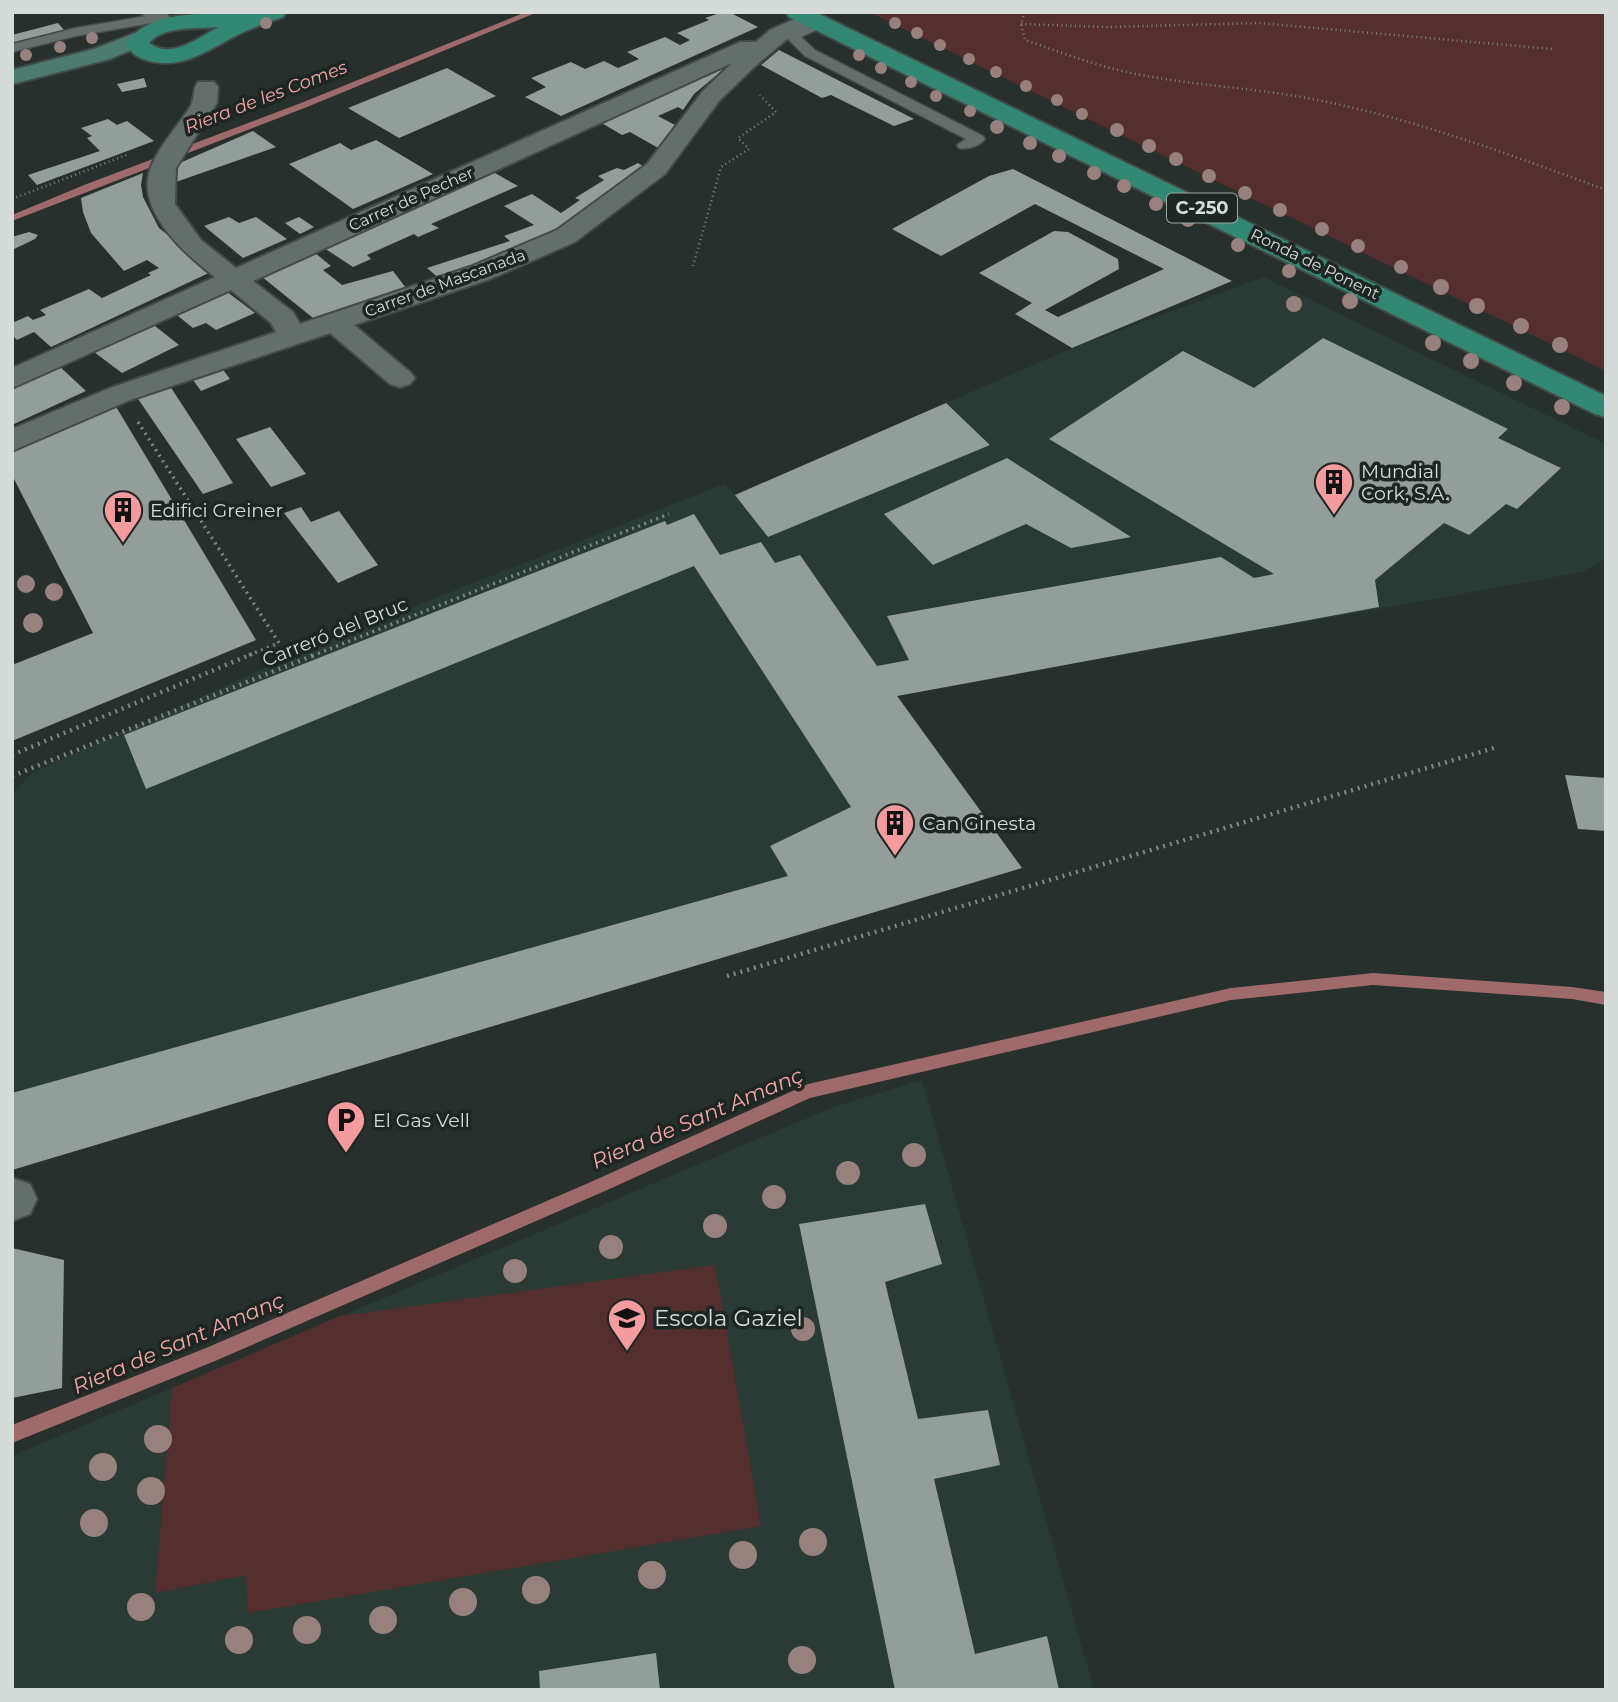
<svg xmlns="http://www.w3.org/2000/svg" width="1618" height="1702" viewBox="0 0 1618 1702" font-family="Montserrat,sans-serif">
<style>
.built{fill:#2a3a34}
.green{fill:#552f30}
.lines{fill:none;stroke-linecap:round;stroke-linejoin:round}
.stream{fill:#9e6a6b;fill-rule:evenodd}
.building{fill:#939e9a}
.lane-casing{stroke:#424b48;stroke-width:3}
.street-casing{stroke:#424b48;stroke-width:4}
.secondary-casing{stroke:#424b48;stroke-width:4}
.primary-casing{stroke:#424b48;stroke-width:4}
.path-far2{stroke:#7f8683;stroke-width:2.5;stroke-dasharray:1 3.5;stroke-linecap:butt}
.path-far1{stroke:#7f8683;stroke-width:3.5;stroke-dasharray:2 4.5;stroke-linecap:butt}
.path{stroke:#7f8683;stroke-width:4.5;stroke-dasharray:2 5;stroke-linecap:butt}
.lane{fill:#646e6a;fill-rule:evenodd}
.street{fill:#646e6a;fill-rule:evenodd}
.secondary{fill:#4c7b6f;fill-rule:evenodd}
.primary{fill:#338874;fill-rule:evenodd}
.tree{fill:#98807e}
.labels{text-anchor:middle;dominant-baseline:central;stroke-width:7;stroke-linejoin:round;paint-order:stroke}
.far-street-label{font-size:16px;fill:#d5dbd9;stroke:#1d2623}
.far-water-label{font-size:18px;font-style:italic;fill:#f8a6a8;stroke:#1d2623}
.shield{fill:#1d2623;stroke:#9ea5a2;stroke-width:2}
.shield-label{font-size:18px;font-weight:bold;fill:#d5dbd9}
.poi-label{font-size:19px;fill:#d5dbd9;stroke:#1d2623;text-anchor:start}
.street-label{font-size:19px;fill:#d5dbd9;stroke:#1d2623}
.water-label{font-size:21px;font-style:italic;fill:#f8a6a8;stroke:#1d2623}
.near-poi-label{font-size:23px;fill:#d5dbd9;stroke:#1d2623;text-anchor:start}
</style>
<rect width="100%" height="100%" fill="#27302c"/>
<path class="built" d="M1264 277 1606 444V558L1582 572 898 696 1022 868 12 1170V795L33 772 309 648 724 484 735 495 1072 348Z
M922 1080 1094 1690H12V1456L833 1107Z"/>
<path class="green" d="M868 12H1606V371L875 15Z
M715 1265 761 1526 248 1613 246 1575 155 1593 172 1388 340 1316Z"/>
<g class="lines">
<path class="stream" d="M526 12H538L307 107 12 221V215L84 185 301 103Z
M1373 973 1572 987 1606 992V1005L1572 999 1373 985 1231 1000 810 1098 605 1191 215 1361 12 1443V1425L206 1348 593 1181 808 1084 1231 988Z"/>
</g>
<path class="building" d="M723 12H729L758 27 561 116 525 97 546 87 531 78 571 62 585 69 604 61 618 68 639 59 627 52 665 37 680 45 690 40 677 33 709 20 705 18Z
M58 23 64 30 12 43V35Z
M779 50 914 119 894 126 831 95 822 98 761 65Z
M714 65 724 69 694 94 683 110 678 107 658 116 675 125 660 149 630 132 622 135 593 118Z
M447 68 496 96 399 138 348 108Z
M144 78 147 87 122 92 117 84Z
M108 119 117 125 127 121 154 141 37 185 28 175 100 151 87 138 92 136 81 128Z
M253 131 276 147 173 183 175 165Z
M376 140 433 174 353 209 289 164 340 143 351 150Z
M638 163 649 170 550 236 440 279 427 268 510 241 504 236 534 225 504 206 532 194 561 213 580 200 575 198 604 180 598 176 617 168 624 170Z
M486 168 518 186 431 224 439 228 418 237 414 234 367 255 371 259 353 267 318 244Z
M1013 169 1232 281 1072 348 1015 314 1032 303 979 273 1054 231 1068 232 1118 259 1119 269 1045 310 1058 317 1164 269 1035 204 941 256 892 229 989 176Z
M143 173 141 185 143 197 159 228 213 271 51 347 34 332 17 340 12 335V323L28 316 33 320 46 315 40 310 89 289 102 298 151 275 148 273 159 268 147 260 124 271 91 233 83 212 81 198Z
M229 217 239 223 256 217 287 239 243 258 204 226Z
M299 217 314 227 300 234 285 223Z
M29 232 38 235 35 239 12 250V237Z
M309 248 331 266 323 270 342 285 393 271 409 292 321 320 313 318 256 272Z
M222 288 255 313 216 330 206 323 193 328 173 312Z
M150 322 179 345 122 373 90 349Z
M1323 338 1508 429 1498 438 1561 468 1517 509 1506 504 1469 535 1444 523 1375 580 1379 607 897 696 1022 868 12 1170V1093L788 876 770 846 851 807 694 566 146 789 124 735 665 521 667 525 694 514 720 555 761 542 775 563 800 555 877 666 909 660 887 616 1221 557 1254 578 1274 574 1049 439 1183 351 1254 388Z
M57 364 86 391 12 425V384Z
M221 367 230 379 201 391 190 376Z
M168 383 233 483 203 494 134 393Z
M946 403 990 445 768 537 735 495Z
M115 405 256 640 12 741V665L93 633 12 475V449Z
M270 427 306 474 271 487 236 439Z
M1007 458 1131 537 1071 548 1026 524 933 565 884 514Z
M301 507 311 522 339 511 378 565 338 583 284 513Z
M375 608 383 619 369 625 360 613Z
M1565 775 1606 778V831L1578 829Z
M925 1204 942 1264 885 1282 918 1419 988 1410 1000 1465 934 1479 975 1654 1047 1636 1059 1690H895L799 1224Z
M12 1248 64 1260 62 1388 12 1398Z
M656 1653 660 1690H540L539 1671Z"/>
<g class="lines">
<g class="lane-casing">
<path id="lane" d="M158 14 163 15V21L76 36 12 52V44L76 28Z
M816 21 823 25 821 28 801 37 815 50 983 136 985 139C980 146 967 150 959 148L957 145 966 139 805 56 785 36Z"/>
</g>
<g class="street-casing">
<path id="street" d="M141 12H165L177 25 174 30C159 33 150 24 141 12Z
M810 12 818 14 821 19 818 24 786 40 754 67 719 101 665 174 575 242 490 279 354 325 410 372 415 378 410 384 400 387 390 384 330 333 130 400 12 451V429L110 388 276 332 271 323 231 290 12 388V368L215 277C185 254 134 210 151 167 159 146 178 126 190 107 195 99 192 90 198 82H214L218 87 217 103 176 168 175 204 201 240 236 268 740 42H756L770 30ZM732 63 703 91 647 164 557 230 470 267 300 324 293 312 253 281Z
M12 1178 30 1184 37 1199 30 1214 14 1220Z"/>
</g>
<g class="secondary-casing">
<path id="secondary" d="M140 31 148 33 151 38 148 43 110 59 12 84V70L94 49Z"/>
</g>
<g class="primary-casing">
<path id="primary" d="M236 12H286L283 17C267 22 252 28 237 35 208 50 181 71 146 60 137 57 130 53 127 43 149 10 200 15 236 12ZM219 27C197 38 172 60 149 43 164 25 198 29 219 27Z
M786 12H815L1606 396V417L1595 414 789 17Z"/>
</g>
<path class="path-far2" d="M1025 12 1021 24 1025 40C1065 54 1105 69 1147 76 1207 87 1268 89 1327 102 1423 122 1514 156 1606 190
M1021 24 1108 27 1259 23 1552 49
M12 199 129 154
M693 266 721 167 749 149 738 138 776 112 760 95"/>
<path class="path-far1" d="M138 422 279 643 247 656
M312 656 669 514"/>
<path class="path" d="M12 755 252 654
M12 776 317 654
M727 976 1494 748"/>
<use href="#lane" class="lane"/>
<use href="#street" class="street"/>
<use href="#secondary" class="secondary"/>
<use href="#primary" class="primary"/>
</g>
<g class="tree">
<circle cx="266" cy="23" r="6"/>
<circle cx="895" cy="23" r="6"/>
<circle cx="917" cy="33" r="6"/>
<circle cx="92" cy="38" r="6"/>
<circle cx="940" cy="45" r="6"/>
<circle cx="60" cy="47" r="6"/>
<circle cx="26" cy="55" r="6"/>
<circle cx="859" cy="55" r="6"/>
<circle cx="969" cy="59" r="6"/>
<circle cx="881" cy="68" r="6"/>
<circle cx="996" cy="72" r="6"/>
<circle cx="911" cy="82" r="6"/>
<circle cx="1026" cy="86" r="6"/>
<circle cx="936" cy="96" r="6"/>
<circle cx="1057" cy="100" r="6"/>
<circle cx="970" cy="111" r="6"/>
<circle cx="1082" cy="114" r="6"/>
<circle cx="997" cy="127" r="7"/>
<circle cx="1117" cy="130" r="7"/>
<circle cx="1030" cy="143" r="7"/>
<circle cx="1149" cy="146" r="7"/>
<circle cx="1059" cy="156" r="7"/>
<circle cx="1176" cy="159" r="7"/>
<circle cx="1094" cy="173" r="7"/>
<circle cx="1209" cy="176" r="7"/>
<circle cx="1124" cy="186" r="7"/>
<circle cx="1245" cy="193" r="7"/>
<circle cx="1156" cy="204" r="7"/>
<circle cx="1280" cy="210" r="7"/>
<circle cx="1188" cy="220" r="7"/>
<circle cx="1322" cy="229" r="7"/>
<circle cx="1238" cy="245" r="7"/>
<circle cx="1358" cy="246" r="7"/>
<circle cx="1401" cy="267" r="7"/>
<circle cx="1289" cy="271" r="7"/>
<circle cx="1441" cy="287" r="8"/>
<circle cx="1350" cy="301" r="8"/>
<circle cx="1294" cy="304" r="8"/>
<circle cx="1477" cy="306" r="8"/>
<circle cx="1521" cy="326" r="8"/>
<circle cx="1433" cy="343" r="8"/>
<circle cx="1560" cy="345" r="8"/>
<circle cx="1471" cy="361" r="8"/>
<circle cx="1514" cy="383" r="8"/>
<circle cx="1562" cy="407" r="8"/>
<circle cx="26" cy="584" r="9"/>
<circle cx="54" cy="592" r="9"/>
<circle cx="33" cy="623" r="10"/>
<circle cx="914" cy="1155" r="12"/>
<circle cx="848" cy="1173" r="12"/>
<circle cx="774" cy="1197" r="12"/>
<circle cx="715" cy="1226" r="12"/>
<circle cx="611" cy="1247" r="12"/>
<circle cx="515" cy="1271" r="12"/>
<circle cx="803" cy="1329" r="12"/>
<circle cx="158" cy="1439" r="14"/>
<circle cx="103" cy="1467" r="14"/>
<circle cx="151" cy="1491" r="14"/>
<circle cx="94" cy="1523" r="14"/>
<circle cx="813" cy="1542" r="14"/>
<circle cx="743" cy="1555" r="14"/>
<circle cx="652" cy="1575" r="14"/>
<circle cx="536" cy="1590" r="14"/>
<circle cx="463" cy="1602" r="14"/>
<circle cx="141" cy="1607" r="14"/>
<circle cx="383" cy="1620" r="14"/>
<circle cx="307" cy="1630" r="14"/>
<circle cx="239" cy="1640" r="14"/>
<circle cx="802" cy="1660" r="14"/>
</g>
<defs>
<g id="building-pin" transform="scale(2.0125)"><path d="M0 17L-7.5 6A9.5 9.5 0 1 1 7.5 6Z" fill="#f59b9d" stroke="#1d2623"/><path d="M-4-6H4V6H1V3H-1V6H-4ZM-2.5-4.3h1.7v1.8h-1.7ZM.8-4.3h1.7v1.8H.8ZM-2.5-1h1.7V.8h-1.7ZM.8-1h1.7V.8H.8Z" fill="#111"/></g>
<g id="parking-pin" transform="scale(2.0125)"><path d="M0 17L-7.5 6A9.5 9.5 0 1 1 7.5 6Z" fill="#f59b9d" stroke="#1d2623"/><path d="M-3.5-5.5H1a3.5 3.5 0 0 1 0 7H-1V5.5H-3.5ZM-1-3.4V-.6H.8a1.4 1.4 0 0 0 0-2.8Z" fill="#111"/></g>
<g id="school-pin" transform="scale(2.0125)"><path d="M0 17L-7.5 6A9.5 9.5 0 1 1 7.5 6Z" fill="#f59b9d" stroke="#1d2623"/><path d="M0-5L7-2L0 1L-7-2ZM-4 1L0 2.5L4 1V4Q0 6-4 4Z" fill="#111"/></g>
</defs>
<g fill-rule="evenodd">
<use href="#building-pin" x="1334" y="482"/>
<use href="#building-pin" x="123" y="510"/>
<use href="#building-pin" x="895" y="823"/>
<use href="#parking-pin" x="346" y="1120"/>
<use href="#school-pin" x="627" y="1318"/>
</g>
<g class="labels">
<g class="far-street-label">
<text transform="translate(411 199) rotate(-24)">Carrer de Pecher</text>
<text transform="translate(1315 264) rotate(26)">Ronda de Ponent</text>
<text transform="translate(445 283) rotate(-20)">Carrer de Mascanada</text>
</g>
<g class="far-water-label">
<text transform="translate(266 97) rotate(-21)">Riera de les Comes</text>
</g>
<rect class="shield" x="1167" y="193.5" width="70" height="29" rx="5"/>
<g class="shield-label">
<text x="1202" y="208">C-250</text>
</g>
<g class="poi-label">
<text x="1361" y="471">Mundial<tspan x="1361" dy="22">Cork, S.A.</tspan></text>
<text x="150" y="510">Edifici Greiner</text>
<text x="922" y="823">Can Ginesta</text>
<text x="373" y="1120">El Gas Vell</text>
</g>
<g class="street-label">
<text transform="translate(335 632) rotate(-22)">Carreró del Bruc</text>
</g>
<g class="water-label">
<text transform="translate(697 1118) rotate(-23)">Riera de Sant Amanç</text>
<text transform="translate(178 1343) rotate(-23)">Riera de Sant Amanç</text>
</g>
<g class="near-poi-label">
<text x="654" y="1318">Escola Gaziel</text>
</g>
</g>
<rect width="1618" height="1702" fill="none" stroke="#d5dbd9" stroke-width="28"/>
</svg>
